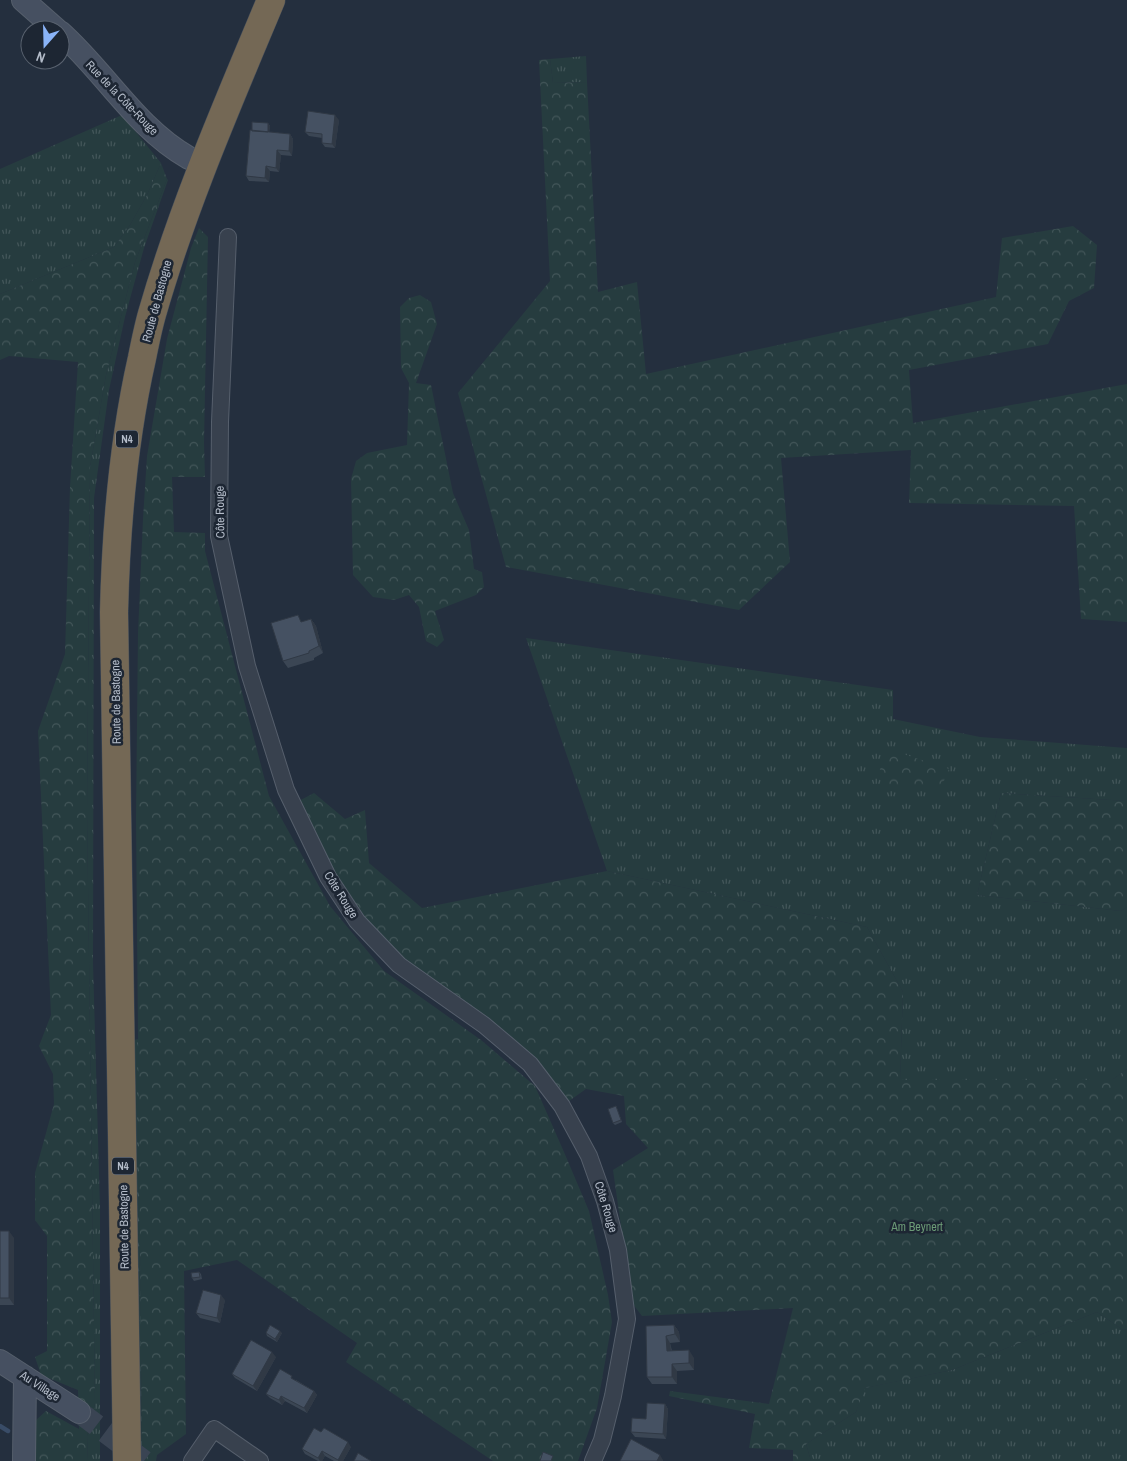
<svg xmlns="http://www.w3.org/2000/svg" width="1127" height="1461" viewBox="0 0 1127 1461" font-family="'Archivo Narrow',sans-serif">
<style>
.grass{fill:url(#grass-tufts)}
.forest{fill:url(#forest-crowns)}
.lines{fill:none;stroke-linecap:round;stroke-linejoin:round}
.stream{stroke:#394c67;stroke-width:4.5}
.secondary-tunnel{stroke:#3a4453;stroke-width:22;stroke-dasharray:22 11;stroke-linecap:butt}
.street-casing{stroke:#565f6c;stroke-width:18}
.secondary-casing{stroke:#565f6c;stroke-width:24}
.highway-casing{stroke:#434c59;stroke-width:29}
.street{stroke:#38414e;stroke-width:16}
.secondary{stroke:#465061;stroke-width:22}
.highway{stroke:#746855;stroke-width:28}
.wall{fill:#3b4654}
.shaded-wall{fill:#303945}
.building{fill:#455162;stroke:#303945}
.labels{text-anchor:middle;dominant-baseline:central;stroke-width:5;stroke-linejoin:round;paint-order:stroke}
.shield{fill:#1d2633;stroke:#878f9c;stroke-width:1}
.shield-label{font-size:11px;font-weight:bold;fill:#b4bcc9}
.street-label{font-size:12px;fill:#b4bcc9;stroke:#1d2633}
.park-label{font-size:12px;fill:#6b9a76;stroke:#1d2633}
</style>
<defs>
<pattern id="grass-tufts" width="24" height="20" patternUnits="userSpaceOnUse" patternTransform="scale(1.25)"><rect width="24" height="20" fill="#263c3f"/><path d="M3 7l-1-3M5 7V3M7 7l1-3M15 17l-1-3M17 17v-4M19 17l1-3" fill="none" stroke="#435659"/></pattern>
<pattern id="forest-crowns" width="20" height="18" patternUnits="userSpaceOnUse" patternTransform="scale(1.25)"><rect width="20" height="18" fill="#263c3f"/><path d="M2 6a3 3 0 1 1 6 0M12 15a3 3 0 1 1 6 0" fill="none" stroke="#435659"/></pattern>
</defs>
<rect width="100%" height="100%" fill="#242f3e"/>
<path class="grass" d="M586 56 587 82 553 83 550 59Z
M122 115 161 163 147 195 130 225 114 247 0 294V169Z
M167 179 168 180 144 248 125 317 109 390 94 498 93 963 100 1208V1461H88L87 1436 95 1403 87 811 90 467 106 375 135 262Z
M526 638 893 690V719L980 737 1127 748V801L1001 793 977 895 1121 911 1127 907V1069L1112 1080H900L903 992 867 927 607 871Z
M139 1039 142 1461H138L133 1040Z
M1097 1312 1123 1330 1127 1329V1461H811L806 1444 856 1412 864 1388 952 1370Z"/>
<path class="forest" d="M550 59 553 83 587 82 598 292 637 282 646 374 996 297 1002 238 1073 226 1097 245 1094 288 1069 301 1048 344 909 370 913 423 1127 384V622L1081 619 1074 506 909 503 911 450 781 458 790 562 739 610 506 567 458 393 550 281 539 60Z
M161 163 167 179 135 262 106 375 90 467 87 811 95 1403 87 1436 88 1461H36V1420L46 1411 79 1429 78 1390 41 1375 35 1357 47 1351V1236L35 1220V1173L54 1104 53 1074 39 1046 51 1015 38 731 65 654 70 487 78 362 9 356 0 360V294L114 247 130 225 147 195Z
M199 228 208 237 204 443 205 477H172L174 532 205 533V551L269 796 330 906 384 971 481 1040 535 1086 564 1152 589 1211 608 1295 612 1322 597 1408 578 1461H493L346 1362 357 1343 237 1260 184 1271 186 1434 157 1455 156 1461H142L136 818 138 633 143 519 147 456 167 339 191 248Z
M420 295 431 302 437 324 416 383 431 385 453 493 469 530 474 569 482 572 484 587 476 595 435 611 444 640 437 647 426 641 419 607 409 595 394 600 373 597 353 575 351 479 356 461 367 453 407 445 409 383 401 368 400 307 409 298Z
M888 749 949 769 943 783 927 791 881 783 879 772Z
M314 793 345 819 365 810 369 863 422 908 607 871 867 927 903 992 900 1080H1112L1127 1069V1329L1123 1330 1097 1312 952 1370 865 1388 856 1412 806 1444 811 1461H793V1450L749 1448 755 1414 669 1396 670 1391 769 1404 793 1308 642 1316 632 1303 613 1170 648 1148 626 1124 624 1096 586 1089 562 1106 530 1064 357 921 293 804Z
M1001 793 1127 801V907L1121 911 977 895Z"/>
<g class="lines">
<path class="stream" d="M0 1426 8 1431"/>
<path class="secondary-tunnel" d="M79 1412 144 1461"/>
<g class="street-casing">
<path id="street" d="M228 237 220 422 219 536 247 666 286 790 328 877 357 921 399 965 484 1025 530 1064 562 1106 589 1156 605 1201 618 1250 627 1319 613 1396 602 1440 593 1461
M192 1461 214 1429 260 1461"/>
</g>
<g class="secondary-casing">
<path id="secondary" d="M23 0 57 30
M60 32C105 72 136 128 189 158
M0 1361 79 1412
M24 1461 25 1377"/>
</g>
<g class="highway-casing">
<path id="highway" d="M127 1461 114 612C116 526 123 442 142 358 145 343 148 328 152 314 183 206 228 103 271 0"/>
</g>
<use href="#street" class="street"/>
<use href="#secondary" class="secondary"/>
<use href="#highway" class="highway"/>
</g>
<path class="wall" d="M339 120 335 148 325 147 322 143V138L309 136 305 132Z
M268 123 270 126 269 132 290 134 293 139 292 156 281 155 279 172 270 171 269 182 249 181 246 176 252 131Z
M311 619 316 626 323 653 314 658V660L288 668 283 661 303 622Z
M616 1106 622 1122 615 1125 613 1123Z
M0 1231 14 1238V1305H0Z
M199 1272 201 1274 202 1279 194 1281 192 1278Z
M225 1300 220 1323 200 1318 196 1313Z
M674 1325 679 1332 680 1342 670 1343 672 1351 694 1358V1370L677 1371V1384H652L647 1377 646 1326Z
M266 1333H282L277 1342 267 1336Z
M276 1357 257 1391 235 1378 232 1374Z
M296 1380 314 1391 317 1395 307 1413 285 1401 282 1405 270 1398 266 1394Z
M665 1404 668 1409 666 1439 635 1437 631 1432 646 1419Z
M351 1447 343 1461H334L325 1456 322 1461H318L305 1454 302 1449Z"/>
<path class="shaded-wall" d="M335 115 339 120 335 148 332 144Z
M268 123 270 126 269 137 267 134Z
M290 134 293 139 292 156 289 151Z
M277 150 281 155 279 172 276 168Z
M266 166 270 171 269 182 265 178Z
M311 619 316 626 323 653 319 646Z
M9 1231 14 1238V1305L9 1298Z
M221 1295 225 1300 220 1323 217 1318Z
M674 1325 679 1332 680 1342 675 1334Z
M280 1331 282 1333 277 1342 275 1339Z
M666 1336 670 1343 672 1358 667 1351Z
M689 1350 694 1358V1370L689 1363Z
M272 1352 276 1357 257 1391 253 1386Z
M672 1364 677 1371V1384L672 1377Z
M314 1391 317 1395 307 1413 304 1408Z
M281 1396 285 1401 282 1405 279 1400Z
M665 1404 668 1409 666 1439 663 1434Z
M348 1442 351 1447 343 1461H338V1460Z
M322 1451 325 1456 322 1461H320L318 1458Z
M660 1455 663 1460V1461H657Z"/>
<path class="building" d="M308 111 335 115 332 144 322 143V134L305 132Z
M252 122 268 123V132L252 131Z
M250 130 290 134 289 151 277 150 276 168 266 166 265 178 246 176Z
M298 615 301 622 311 619 319 646 309 651V653L283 661 271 623Z
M616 1106 621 1120 613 1123 608 1109Z
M0 1231H9V1298H0Z
M199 1272 200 1277 192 1278 191 1273Z
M203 1290 221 1295 217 1318 196 1313Z
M270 1325 280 1331 275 1339 266 1333Z
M674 1325 675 1334 666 1336 667 1351 689 1350V1363L672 1364V1377H647L646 1326Z
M251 1340 272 1352 253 1386 232 1374Z
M280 1369 292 1376 291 1378 314 1391 304 1408 281 1396 279 1400 266 1394Z
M647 1403 665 1404 663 1434 631 1432 632 1418 646 1419Z
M314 1428 321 1432 324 1428 348 1442 338 1460 322 1451 318 1458 302 1449Z
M631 1439 660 1455 657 1461H620Z
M543 1452 553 1456 551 1461H540Z
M358 1453 371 1461H354Z"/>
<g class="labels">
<g class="shield">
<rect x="116" y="430.5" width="22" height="17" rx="4"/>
<rect x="112" y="1157.5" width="22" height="17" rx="4"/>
</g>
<g class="shield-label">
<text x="127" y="439">N4</text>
<text x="123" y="1166">N4</text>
</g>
<g class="street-label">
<text transform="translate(122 98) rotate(46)">Rue de la Côte-Rouge</text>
<text transform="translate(157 301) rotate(-75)">Route de Bastogne</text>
<text transform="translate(220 512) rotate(-91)">Côte Rouge</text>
<text transform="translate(116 702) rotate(-91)">Route de Bastogne</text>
<text transform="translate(341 895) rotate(58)">Côte Rouge</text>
<text transform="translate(606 1207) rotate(73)">Côte Rouge</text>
<text transform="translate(124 1227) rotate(-91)">Route de Bastogne</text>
<text transform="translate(40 1386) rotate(33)">Au Village</text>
</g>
<g class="park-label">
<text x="917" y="1227">Am Beynert</text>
</g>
</g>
<g transform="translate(45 45) rotate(200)"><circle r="24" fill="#1d2633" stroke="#59626f"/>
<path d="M0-4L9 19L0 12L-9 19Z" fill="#8ab4f8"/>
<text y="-8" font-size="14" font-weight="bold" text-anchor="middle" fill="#b4bcc9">N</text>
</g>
</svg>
